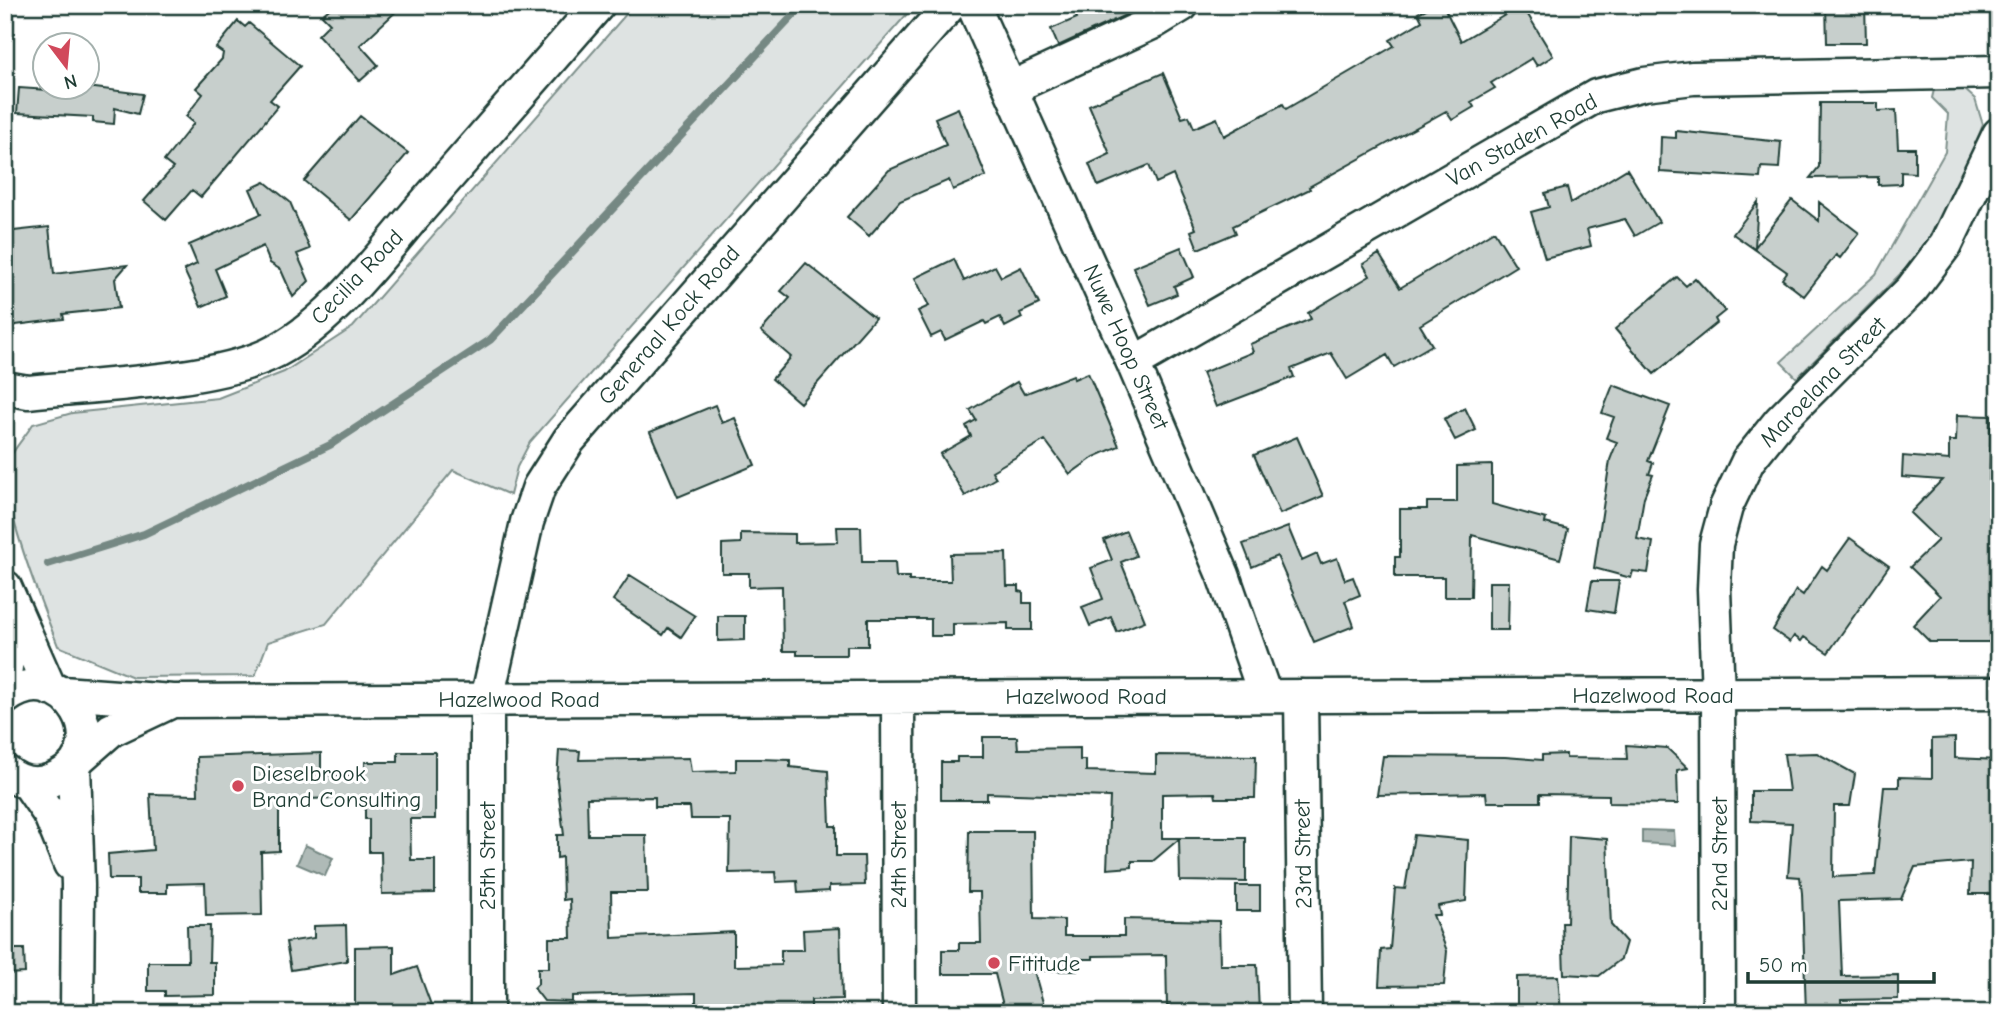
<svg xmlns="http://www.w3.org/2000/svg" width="2004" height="1018" viewBox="0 0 2004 1018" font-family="'Comic Neue',sans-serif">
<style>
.green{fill:#dee3e2;stroke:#7e908b;stroke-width:2}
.water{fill:#afbab7;stroke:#758883;stroke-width:2}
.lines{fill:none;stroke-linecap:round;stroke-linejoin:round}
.stream{stroke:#758883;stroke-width:8}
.building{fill:#c7cfcc;stroke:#1f3d34;stroke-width:2}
.minor-casing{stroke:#1f3d34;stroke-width:37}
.minor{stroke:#fff;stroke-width:32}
.poi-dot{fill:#d1495b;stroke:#fff;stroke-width:2.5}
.labels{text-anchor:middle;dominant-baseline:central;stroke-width:6;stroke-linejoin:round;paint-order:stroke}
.street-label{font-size:23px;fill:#1f3d34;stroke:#fff}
.poi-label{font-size:23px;fill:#1f3d34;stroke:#fff;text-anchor:start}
</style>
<rect width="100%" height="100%" fill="#fff"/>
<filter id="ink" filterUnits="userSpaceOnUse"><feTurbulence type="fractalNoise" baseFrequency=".0143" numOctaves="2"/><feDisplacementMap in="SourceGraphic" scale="14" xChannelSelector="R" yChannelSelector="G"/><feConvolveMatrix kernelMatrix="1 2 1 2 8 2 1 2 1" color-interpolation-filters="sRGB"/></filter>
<g filter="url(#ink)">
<path class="green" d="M634 5H915L530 442 517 467 510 495 453 470 326 624 268 642 255 676 133 677 58 646C43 608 0 500 6 465 12 450 25 437 33 424L72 413 218 398 284 372 353 327Z
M1964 89 1975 99 1983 125 1949 207 1923 251 1797 378 1781 362 1876 274 1945 152 1948 114 1932 98 1934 90Z"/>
<path class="water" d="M1642 830 1674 831 1675 845 1642 843Z
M305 845 333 858 325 876 297 864Z"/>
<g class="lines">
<path class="stream" d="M48 564 144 534 330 445 490 340 803 5"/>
</g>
<path class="building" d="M334 5H403L360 45 378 65 360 81 318 35 330 23 322 15Z
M1071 5H1145V6L1058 46 1051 29 1077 18Z
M1434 5H1443L1461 41 1522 5 1553 56 1537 66 1532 58 1491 83 1495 88 1471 102 1474 107 1452 120 1446 111 1309 187 1310 189 1233 226 1236 233 1198 249 1191 231 1196 229 1173 175 1156 183 1149 165 1098 186 1089 164 1110 154 1089 105 1163 73 1182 118 1189 116 1194 128 1217 118 1224 136 1283 104 1286 109 1394 46 1390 40 1422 21 1418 13Z
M1826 5H1865L1866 43H1827Z
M238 21 245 27 249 23 300 66 270 100 278 106 201 197 192 190 166 220 144 201 173 168 164 161 194 123 186 116 203 94 196 88 222 59 223 53 216 48Z
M19 88 62 91V88H95L143 94 138 114 115 108 114 124 93 122V117L17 113Z
M1820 103H1878V111L1896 110 1898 148H1915V173L1901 172V184L1878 185V177L1810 178 1819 167Z
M958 108 986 176 953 190 949 180 900 201 869 236 847 217 889 170 946 145 935 118Z
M360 116 408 153 351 220 304 181Z
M1676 131 1781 142 1779 168 1761 167 1760 178 1660 172 1661 137 1676 138Z
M1627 169 1659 222 1635 236 1625 219 1587 229 1591 246 1545 258 1531 212 1549 207 1545 193 1567 187 1571 203Z
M265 182 290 202 310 249 297 254 309 281 293 297 281 270 270 263 263 246 215 269 226 296 201 307 184 270 197 264 189 245 261 214 250 189Z
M1792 200 1819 221V202L1859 233 1840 258 1836 255 1804 296 1782 279 1787 272 1733 234 1758 202 1755 247Z
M49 227 54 274 127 265 115 279 119 308 63 314 64 319 7 326 5 232Z
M1494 231 1516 266 1420 325 1432 345 1394 367 1387 355 1347 379 1331 353 1291 369 1294 377 1216 407 1202 373 1253 352 1250 344 1311 319 1308 313 1370 276 1363 264 1379 254 1400 288Z
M1181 247 1194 277 1174 286 1177 294 1150 305 1133 267Z
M954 259 964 281 995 266 1001 277 1021 267 1039 304 1020 313 1022 318 1005 327 1000 317 986 324 984 321 945 340 941 332 931 337 918 311 929 306 915 278Z
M806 263 875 318 800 403 772 379 791 357 761 331 790 298 781 291Z
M1677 277 1686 286 1695 278 1725 311 1715 319 1717 323 1654 374 1615 329Z
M1088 373 1119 446 1094 457 1070 474 1045 440 992 471 996 478 965 496 940 454 971 436 966 426 976 420 970 410 1017 382 1024 394 1073 375 1074 379Z
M1613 385 1670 406 1648 461 1653 463 1649 474 1653 475 1644 497 1637 539 1653 542 1648 573 1633 571 1631 578 1594 568 1610 460 1617 442 1606 438 1614 417 1602 413Z
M715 405 722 423 735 418 755 465 678 497 650 432Z
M1465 408 1476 430 1455 440 1444 419Z
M1957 415 1991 416 1989 493H1996L1997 642H1930L1913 625 1940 596 1910 567 1938 540 1910 513 1942 480 1902 477 1903 456 1949 460V441H1956Z
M1297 437 1323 496 1280 514 1254 455Z
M1492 465V504L1546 519 1545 523 1568 529 1560 559 1472 535 1471 597H1444V577H1395V557H1400V509H1427V502H1457V466Z
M837 527H861L862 562H895L896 577H909V581H951L950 554 1006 553 1007 586H1019V591L1023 592V603H1032V630H1008V623L953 624V636H931V619H868V646H847V655H797V651H783L782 586 749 587V573H722V544L741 543V533L795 534V543L838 542Z
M1288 527 1302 561 1317 554 1321 564 1337 558 1345 580 1353 577 1360 595 1345 601 1354 626 1314 642 1277 556 1252 567 1243 544Z
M1126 531 1136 556 1121 562 1145 621 1117 632 1111 617 1090 626 1082 607 1103 599 1091 568 1112 560 1104 540Z
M1850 538 1889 566 1828 653 1804 637 1801 641 1794 636 1790 642 1773 630 1796 590 1803 595 1822 566 1827 570Z
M630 575 695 616 681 637 668 628 663 635 613 600Z
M1592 581H1619L1614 613 1587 609Z
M1489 582H1509L1508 630H1489Z
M718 616H745V640L718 641Z
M983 737H1017L1018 749 1080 748V760H1086V771L1156 773V755L1256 756 1255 798H1216L1215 793 1162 794V838H1246V882L1180 881 1179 839 1153 861H1132V867L1107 869 1110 797 987 793V800H941V762H957V757H983Z
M1955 738V758L1999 760V894H1970L1971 862 1915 867 1901 899 1839 901 1842 976 1898 975V999L1841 1000 1842 1013H1806L1802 893 1800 877 1788 876 1792 823 1751 821V791H1789L1784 754 1817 753 1855 774 1850 806H1834L1833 877 1875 875 1884 787H1899V777L1932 778V739Z
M1626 745 1667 748 1688 768 1677 770 1678 804 1609 803V795L1540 794V802H1487L1486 793 1377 795 1383 756 1505 757 1542 760V755L1566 754V758L1627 759Z
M559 750 580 751 579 760 689 758 691 772 736 771V759H759L790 760V767L828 771 830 826H836V856H864L865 885 829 886V891L798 893 797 881 776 882 775 872 729 873 730 819H691L690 807H655V797L587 798 588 835H646L648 892H611L612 938 734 932V966L781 965V950H804L803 930 840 928 842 999 811 1000V1013H704V1010H696V993L572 996V1002L544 1001 534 988 538 984V968H549V938H571L570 899 563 900 562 857 557 858V835H564L557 780Z
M398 752H435V819H410L411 860H435V893L382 894 381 852H369V819H365V797L279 800V851L261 852 262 915 206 916 205 883 167 884V893H138V879H109L108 854 153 850 150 794 198 795 197 757 321 753V776L365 775V762H398Z
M969 831H1033L1034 919 1064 920V936H1124V919L1219 921 1220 965H1257L1259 1013H1197V1006H1167L1166 955 1093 956V959H1076L1077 971H1034L1046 1013H1005L995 974H942V950H959V943H981L980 892H968Z
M1414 835 1468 840 1466 901 1438 906 1440 915H1433L1447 951 1444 985 1379 986 1381 950 1390 949 1395 888 1405 889Z
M1569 836 1607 839 1611 925 1626 942 1621 959 1599 976 1564 974 1562 923H1567Z
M1236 886H1260V911H1236Z
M346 925 347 961 291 970 286 942 314 938V926Z
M187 926H210L209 962H215V995L165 996V991H148V962H188Z
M394 946V975L417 967 434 1013H355V947Z
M5 949H24L25 973 5 974Z
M1558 976 1561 1013H1517V977Z"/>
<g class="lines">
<g class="minor-casing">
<path id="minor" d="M973 5 1133 363 1223 575 1265 695
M1011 88 1154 22 1182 5
M1133 363 1596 96 1644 84 1693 78 1999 72
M5 388 28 392C97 385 208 382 268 355 327 328 379 257 420 209 480 141 539 73 598 5
M5 587 50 689
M5 675 13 610
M62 693 173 701 1999 693
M1301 696 1305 1013
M5 698C64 652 124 752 51 780 35 787 18 782 5 771
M898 698 899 1013
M78 759 111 730 168 703
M74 765 78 885 77 1013
M28 783 50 815 70 864
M487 1013V699L527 522 539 487 569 440 950 5
M1719 1013 1718 695 1714 589 1716 544 1726 507 1748 461 1780 421 1912 289 1946 244 1999 134"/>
</g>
<use href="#minor" class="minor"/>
</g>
</g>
<g class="poi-dot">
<circle cx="238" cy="786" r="7"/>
<circle cx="994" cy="963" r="7"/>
</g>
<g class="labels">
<g class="street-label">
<text transform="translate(1522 140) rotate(-29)">Van Staden Road</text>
<text transform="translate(357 277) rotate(-46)">Cecilia Road</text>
<text transform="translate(669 325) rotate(-49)">Generaal Kock Road</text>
<text transform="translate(1126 347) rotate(66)">Nuwe Hoop Street</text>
<text transform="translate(1823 382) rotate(-46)">Maroelana Street</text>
<text x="1653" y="695">Hazelwood Road</text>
<text x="1086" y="696">Hazelwood Road</text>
<text x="519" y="699">Hazelwood Road</text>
<text transform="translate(1303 854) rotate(-91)">23rd Street</text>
<text transform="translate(1719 854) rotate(-90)">22nd Street</text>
<text transform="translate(898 855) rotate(-90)">24th Street</text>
<text transform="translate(487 856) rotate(-90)">25th Street</text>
</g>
<g class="poi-label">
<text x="252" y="773">Dieselbrook<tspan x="252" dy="26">Brand Consulting</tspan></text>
<text x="1008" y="963">Fititude</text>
</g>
</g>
<rect width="2004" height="1018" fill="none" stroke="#fff" stroke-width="28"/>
<rect x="14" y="14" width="1976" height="990" fill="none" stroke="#1f3d34" stroke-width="2.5" filter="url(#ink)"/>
<g transform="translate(66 66) rotate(164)"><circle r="33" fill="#ffffff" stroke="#a5b1ae" stroke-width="2"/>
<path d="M0-5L12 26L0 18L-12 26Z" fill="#d1495b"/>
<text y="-10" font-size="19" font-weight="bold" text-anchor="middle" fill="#1f3d34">N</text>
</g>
<path d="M1748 972v10h186v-10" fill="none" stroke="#1f3d34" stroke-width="3.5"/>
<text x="1759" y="972" font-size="21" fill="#1f3d34" stroke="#ffffff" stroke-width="5" paint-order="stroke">50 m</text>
</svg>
